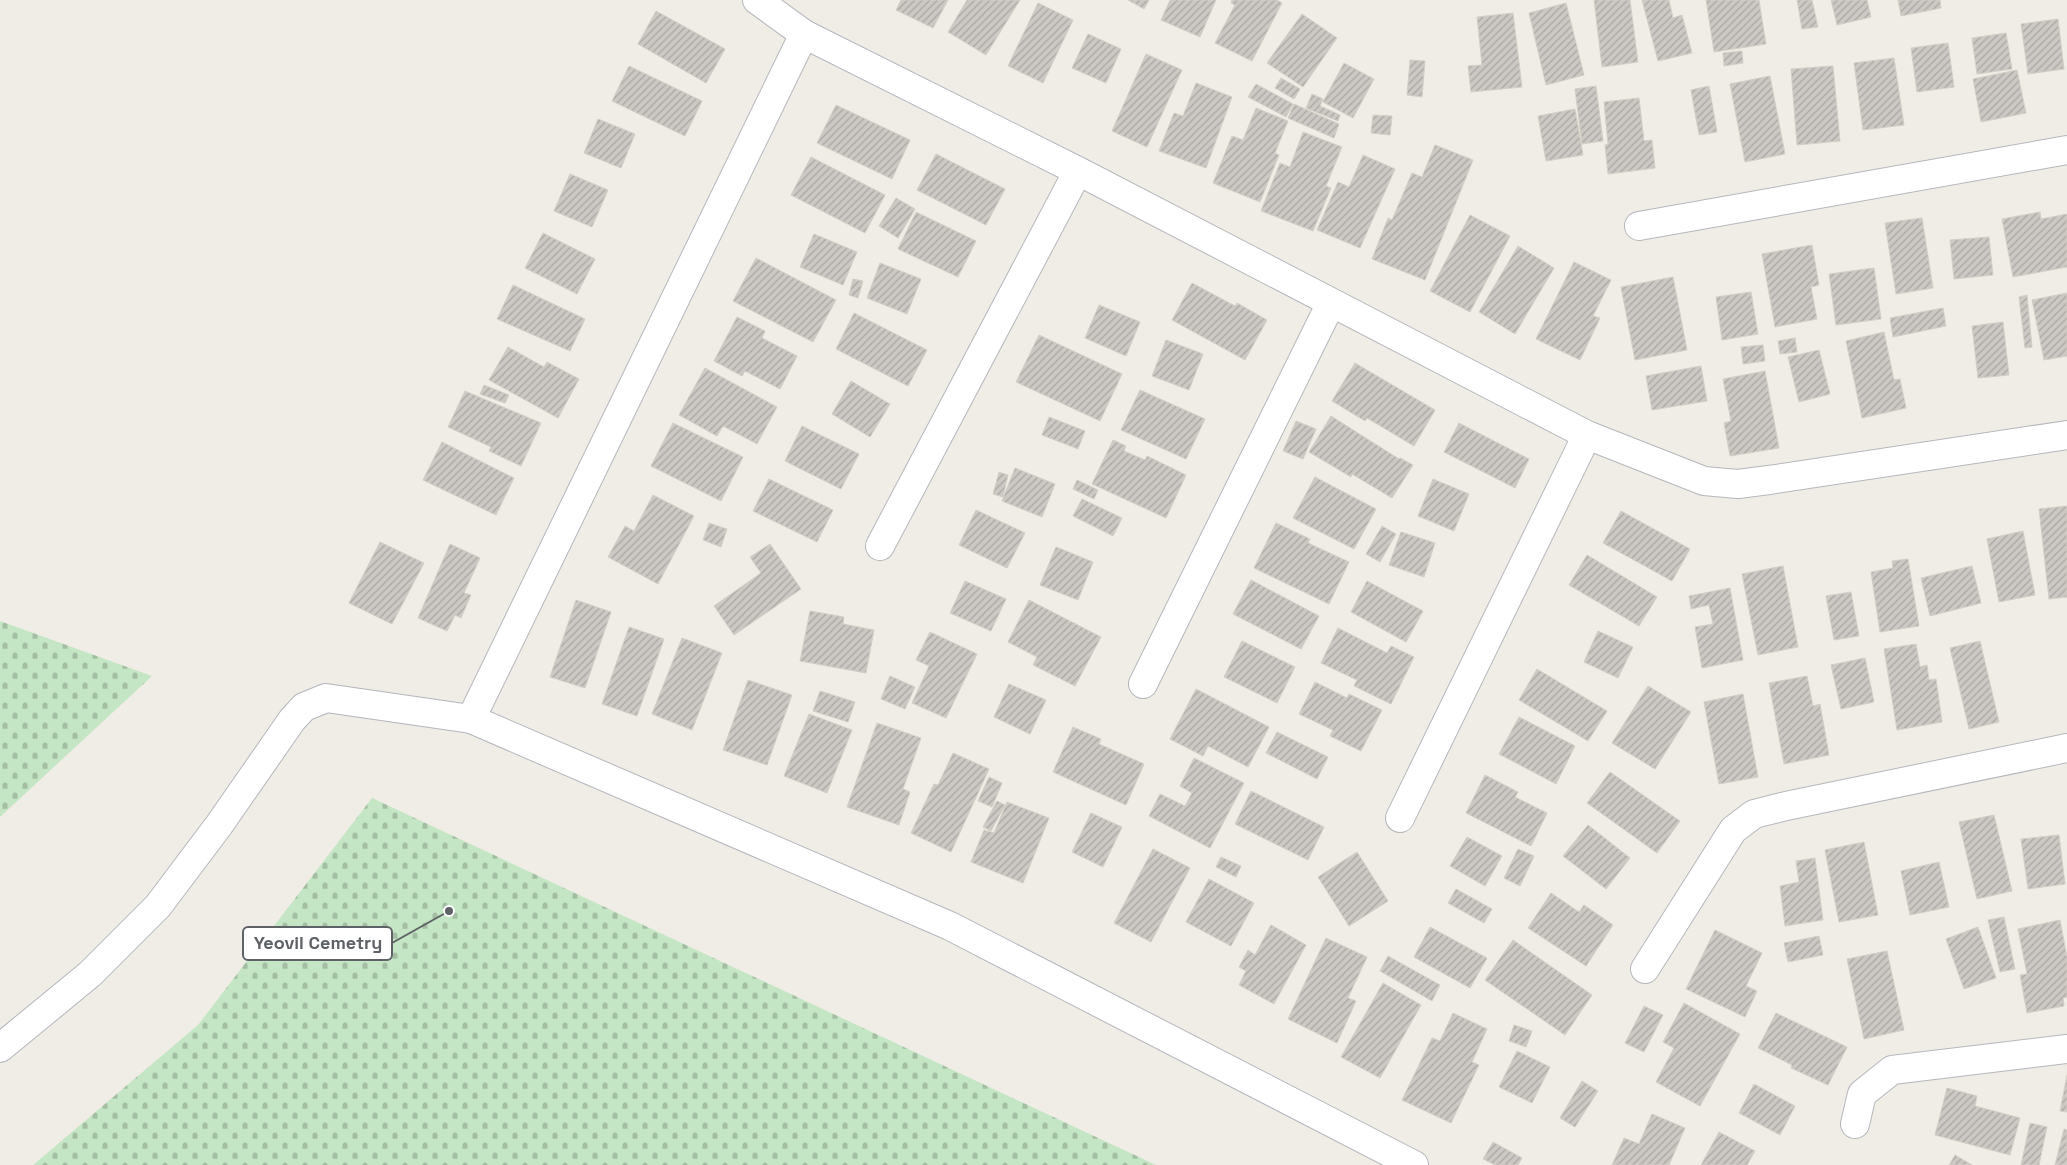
<svg xmlns="http://www.w3.org/2000/svg" width="2067" height="1165" viewBox="0 0 2067 1165" font-family="'Space Grotesk',sans-serif">
<style>
.cemetery{fill:url(#cemetery-stones)}
.building{fill:url(#building-hatch);stroke:#d4cfc5}
.lines{fill:none;stroke-linecap:round;stroke-linejoin:round}
.street-casing{stroke:#b4b7bb;stroke-width:30}
.secondary-casing{stroke:#b3b6bb;stroke-width:30}
.street{stroke:#fff;stroke-width:28}
.secondary{stroke:#fff;stroke-width:28}
.leader{fill:none;stroke:#5e6266;stroke-width:2}
.callout-dot{fill:#5e6266;stroke:#fff;stroke-width:2}
.callout{fill:#fff;stroke:#5e6266;stroke-width:2}
.callout-label{font-size:18px;text-anchor:middle;font-weight:bold;fill:#5e6266}
</style>
<defs>
<pattern id="cemetery-stones" width="16" height="16" patternUnits="userSpaceOnUse" patternTransform="scale(1.25)"><rect width="16" height="16" fill="#c5e6c4"/><path d="M2 7V4a2 2 0 0 1 4 0v3zM10 15v-3a2 2 0 0 1 4 0v3z" fill="#a3bea3"/></pattern>
<pattern id="building-hatch" width="6" height="6" patternUnits="userSpaceOnUse" patternTransform="scale(1.25)"><rect width="6" height="6" fill="#ccc8c4"/><path d="M-1 1l2-2M0 6l6-6M5 7l2-2" fill="none" stroke="#a9a6a3"/></pattern>
</defs>
<rect width="100%" height="100%" fill="#f0ede7"/>
<path class="cemetery" d="M0 621 152 676 0 817Z
M372 798 1156 1165H33L198 1025Z"/>
<path class="building" d="M901 0H948L933 28 896 10Z
M967 0H1020L986 55 948 32Z
M1128 0H1149L1144 9Z
M1170 0H1216L1200 37 1161 20Z
M1232 0H1277L1282 3 1252 61 1215 43 1235 5 1231 3Z
M1594 0H1630L1638 62 1602 67Z
M1642 0H1669L1673 18 1682 15 1692 53 1658 61Z
M1706 0H1759L1766 44 1714 52Z
M1797 0H1812L1818 27 1802 29Z
M1831 0H1867L1871 17 1837 25Z
M1898 0H1940L1941 8 1901 16Z
M1038 3 1073 20 1043 83 1008 66Z
M1566 3 1584 75 1546 85 1529 13Z
M656 11 725 49 706 83 638 44Z
M1513 13 1522 87 1471 92 1468 66 1482 65 1477 17Z
M1302 14 1337 38 1303 87 1267 63Z
M2058 19 2064 69 2028 74 2021 24Z
M2006 33 2012 69 1977 74 1972 38Z
M1088 34 1121 49 1106 83 1072 68Z
M1948 43 1954 87 1917 92 1911 48Z
M1742 51 1743 63 1724 66 1723 53Z
M1146 54 1182 70 1147 147 1112 131Z
M1894 58 1904 125 1863 130 1854 63Z
M1410 60 1425 61 1422 97 1407 95Z
M1344 63 1374 79 1353 118 1323 102Z
M629 66 702 101 685 136 612 101Z
M1833 66 1840 141 1797 145 1791 69Z
M2017 70 2026 113 1981 122 1973 79Z
M1770 76 1785 154 1745 162 1730 84Z
M1281 78 1300 89 1294 99 1275 88Z
M1196 83 1232 97 1206 168 1159 151 1174 113 1183 116Z
M1256 84 1293 104 1286 117 1248 97Z
M1596 86 1603 141 1582 144 1575 89Z
M1709 86 1717 132 1699 135 1691 90Z
M1312 94 1323 99 1320 106 1340 115 1338 121 1306 108Z
M1639 98 1644 141 1652 140 1655 168 1608 174 1605 145 1608 144 1604 102Z
M1294 104 1339 124 1334 138 1288 118Z
M836 105 910 140 892 179 817 143Z
M1256 108 1288 121 1275 153 1279 155 1260 202 1213 183 1232 136 1243 140Z
M1575 109 1583 155 1546 161 1538 116Z
M1373 115 1392 116 1390 135 1371 133Z
M598 119 635 134 621 168 584 153Z
M1303 132 1342 147 1326 186 1331 188 1313 231 1261 211 1280 163 1290 167Z
M1435 145 1473 160 1425 280 1372 259 1388 218 1392 220 1412 173 1422 177Z
M936 154 1005 189 986 225 917 190Z
M1363 155 1395 169 1360 248 1317 230 1338 182 1349 187Z
M811 157 885 195 865 233 791 195Z
M570 174 608 190 592 227 554 211Z
M896 198 915 209 898 238 879 226Z
M916 212 976 241 958 277 898 249Z
M2040 212 2041 219 2067 214V267L2013 277 2002 219Z
M1470 215 1510 236 1470 312 1430 291Z
M1922 218 1933 288 1896 294 1885 223Z
M543 233 595 259 577 294 525 268Z
M814 234 857 252 843 285 800 267Z
M1989 237 1993 275 1954 279 1950 240Z
M1812 245 1819 285 1811 287 1817 319 1775 327 1762 254Z
M1518 246 1554 268 1515 334 1479 312Z
M756 258 836 300 813 342 733 301Z
M1574 262 1611 280 1593 316 1600 318 1580 360 1536 339Z
M880 263 921 279 907 314 867 298Z
M1874 268 1881 319 1836 325 1829 274Z
M1673 277 1687 350 1635 360 1621 287Z
M853 279 863 281 858 298 849 295Z
M1192 283 1235 306 1237 303 1267 320 1245 360 1172 320Z
M513 285 585 319 570 351 497 319Z
M1751 292 1758 334 1722 340 1716 297Z
M2067 293V356L2044 360 2032 300Z
M2027 295 2032 347 2025 348 2019 297Z
M1099 305 1140 322 1126 356 1085 338Z
M1943 308 1946 326 1893 337 1890 318Z
M854 313 927 350 908 386 836 349Z
M737 317 765 331 762 338 797 356 780 389 745 371 742 376 714 361Z
M2003 322 2009 375 1978 378 1972 326Z
M1884 332 1894 380 1900 379 1906 408 1862 418 1846 341Z
M1039 335 1122 374 1100 421 1016 382Z
M1795 338 1797 352 1780 354 1778 341Z
M1166 340 1203 354 1189 390 1152 376Z
M1763 345 1765 361 1743 364 1741 347Z
M508 347 544 367 547 362 579 379 558 418 489 380Z
M1819 350 1830 394 1799 402 1788 357Z
M1355 363 1435 410 1414 446 1367 418 1365 421 1332 401Z
M1701 366 1707 401 1652 410 1646 376Z
M705 368 777 407 757 444 723 426 717 436 679 415Z
M1765 371 1779 448 1730 456 1724 423 1731 421 1723 379Z
M851 381 890 404 870 437 832 414Z
M484 385 509 395 505 403 480 394Z
M1140 390 1205 419 1186 459 1121 430Z
M465 391 541 423 521 466 489 451 491 447 448 427Z
M1331 416 1399 459 1400 458 1413 465 1392 498 1352 474 1351 477 1309 452Z
M1049 417 1085 431 1078 449 1042 435Z
M1296 421 1316 429 1303 459 1283 451Z
M673 423 743 457 721 501 651 466Z
M1459 423 1529 459 1515 488 1444 452Z
M802 426 859 454 841 489 785 461Z
M1113 440 1126 446 1124 451 1145 460 1147 456 1186 475 1166 518 1092 484Z
M442 442 514 478 496 515 423 480Z
M1015 468 1055 484 1042 517 1002 501Z
M999 472 1008 475 1003 497 993 494Z
M1315 477 1376 509 1354 549 1293 518Z
M769 479 833 510 817 542 753 511Z
M1433 479 1469 494 1454 531 1418 516Z
M1077 480 1098 490 1094 499 1073 489Z
M653 495 694 516 658 584 608 557 625 526 634 531Z
M1082 499 1122 518 1113 536 1073 516Z
M2067 506V597L2049 599 2039 509Z
M976 510 1025 533 1007 568 959 545Z
M1621 511 1690 549 1672 581 1603 543Z
M709 523 727 529 721 547 703 540Z
M1276 523 1310 539 1308 543 1349 562 1329 604 1254 568Z
M1382 526 1396 534 1380 562 1366 554Z
M2023 531 2035 595 1999 602 1987 539Z
M1401 532 1435 543 1424 577 1389 565Z
M380 542 424 563 392 624 349 603Z
M450 544 480 558 464 593 471 595 461 618 455 615 447 631 418 618Z
M770 544 801 589 734 635 714 606 761 573 750 557Z
M1056 547 1093 562 1078 600 1040 585Z
M1587 555 1657 597 1639 626 1569 585Z
M1908 559 1919 626 1880 632 1871 572 1893 568 1892 561Z
M1783 566 1798 647 1758 655 1742 574Z
M1972 566 1981 603 1930 616 1921 578Z
M1251 580 1319 616 1301 649 1233 614Z
M965 581 1006 599 991 631 950 613Z
M1367 581 1423 611 1406 642 1351 612Z
M1730 588 1743 660 1702 668 1695 627 1713 624 1709 605 1691 609 1689 596Z
M1851 592 1859 636 1834 640 1826 596Z
M576 600 611 612 585 688 550 677Z
M1029 600 1101 637 1075 686 1033 665 1037 657 1008 642Z
M810 611 844 617 843 624 874 630 866 673 800 661Z
M629 627 664 639 637 716 602 704Z
M1338 628 1387 653 1391 646 1414 657 1391 704 1354 686 1357 680 1321 663Z
M1598 631 1633 647 1618 678 1584 662Z
M930 632 977 654 946 718 912 703 929 666 916 660Z
M682 638 722 653 692 730 652 714Z
M1242 641 1295 667 1277 703 1224 677Z
M1980 641 1999 722 1969 729 1950 648Z
M1916 644 1920 667 1927 665 1929 680 1936 679 1942 722 1897 730 1884 649Z
M1865 658 1874 702 1841 709 1831 665Z
M1537 669 1607 711 1588 741 1519 700Z
M890 676 915 687 905 709 881 699Z
M1807 676 1813 706 1820 704 1829 755 1784 764 1769 683Z
M748 680 792 695 767 765 723 750Z
M1315 682 1347 698 1349 694 1382 710 1361 751 1330 736 1333 730 1299 714Z
M1009 684 1046 700 1030 734 994 717Z
M1648 686 1691 712 1655 769 1612 743Z
M1196 689 1269 727 1248 767 1208 746 1203 756 1170 739Z
M820 691 855 702 848 722 813 711Z
M1743 694 1758 777 1719 784 1704 702Z
M809 714 852 730 827 793 784 776Z
M1519 717 1575 746 1556 784 1499 754Z
M877 723 921 738 903 789 910 792 899 825 847 807Z
M1073 727 1101 739 1099 744 1144 764 1126 805 1053 772Z
M1277 732 1328 757 1317 779 1266 753Z
M953 753 989 769 951 852 911 833 934 784 938 785Z
M1194 758 1244 783 1210 848 1149 816 1160 794 1185 806 1192 793 1180 786Z
M1610 772 1680 821 1657 853 1587 803Z
M1485 775 1518 792 1515 797 1547 813 1531 846 1466 813Z
M989 777 1002 783 992 807 978 801Z
M1251 791 1324 827 1308 860 1235 824Z
M997 801 1005 805 991 831 983 827Z
M1007 802 1049 818 1023 883 971 862 984 830 994 833Z
M1091 813 1122 827 1103 867 1072 852Z
M1994 815 2012 891 1977 899 1959 822Z
M1588 825 1630 858 1606 889 1563 856Z
M2059 835 2065 884 2028 889 2021 839Z
M1467 837 1502 856 1485 886 1450 866Z
M1864 842 1878 915 1839 922 1825 850Z
M1153 849 1190 868 1151 942 1114 923Z
M1518 849 1534 856 1520 886 1504 878Z
M1357 852 1388 901 1349 926 1318 877Z
M1221 857 1241 866 1236 877 1216 867Z
M1815 858 1823 920 1785 926 1780 886 1799 882 1796 861Z
M1939 862 1949 907 1910 915 1901 871Z
M1209 879 1254 903 1231 946 1186 922Z
M1456 889 1492 909 1484 923 1448 903Z
M1551 893 1579 912 1584 905 1613 925 1586 966 1528 928Z
M2004 917 2015 969 2000 972 1988 920Z
M2060 920 2067 957V997L2063 998 2064 1006 2027 1013 2020 975 2027 974 2018 929Z
M1271 925 1306 945 1274 1004 1239 985 1246 971 1239 967 1248 950 1255 955Z
M1430 927 1487 958 1470 988 1414 957Z
M1978 927 1996 978 1964 989 1946 939Z
M1715 930 1762 953 1746 986 1757 991 1745 1017 1686 989Z
M1819 936 1823 955 1788 962 1784 943Z
M1326 938 1367 957 1348 998 1356 1001 1337 1043 1288 1019Z
M1513 940 1592 995 1565 1035 1485 980Z
M1887 951 1904 1030 1864 1039 1847 959Z
M1388 956 1440 985 1432 1001 1380 971Z
M1383 983 1421 1005 1380 1078 1341 1057Z
M1684 1003 1740 1034 1700 1106 1656 1082 1674 1048 1663 1042Z
M1644 1006 1663 1015 1644 1052 1625 1043Z
M1453 1013 1487 1029 1472 1062 1479 1065 1451 1123 1402 1100 1432 1038 1440 1041Z
M1776 1013 1847 1047 1828 1085 1791 1068 1792 1065 1758 1048Z
M1514 1025 1532 1031 1526 1047 1509 1041Z
M1517 1051 1550 1067 1532 1103 1499 1087Z
M2067 1075V1112L2060 1111Z
M1582 1081 1598 1091 1575 1127 1560 1118Z
M1754 1084 1795 1106 1780 1135 1739 1113Z
M1947 1088 1977 1096 1975 1106 2020 1118 2010 1155 1935 1135Z
M1652 1114 1685 1128 1669 1165H1612L1624 1138 1639 1144Z
M2030 1123 2047 1127 2039 1165H2021Z
M2064 1129 2067 1130V1165H2055Z
M1719 1132 1755 1151 1747 1165H1701Z
M1493 1142 1522 1158 1518 1165H1495L1483 1159Z
M1955 1155 1972 1165H1949Z"/>
<g class="lines">
<g class="street-casing">
<path id="street" d="M757 0 804 34
M1639 226 2067 150
M880 546 1078 171
M1143 684 1331 303
M471 719 804 34 1078 171 1587 435 1704 481 1738 484 1769 480 2067 435
M1400 818 1587 435
M1645 969 1733 830 1754 814 1786 806 2067 748
M1855 1124 1862 1094 1892 1070 2067 1049"/>
</g>
<g class="secondary-casing">
<path id="secondary" d="M0 1048 90 974 158 906 219 825 292 720 304 707 326 698 471 719 950 926 1414 1165"/>
</g>
<use href="#street" class="street"/>
<use href="#secondary" class="secondary"/>
</g>
<path class="leader" d="M449 911L392 943"/>
<circle class="callout-dot" cx="449" cy="911" r="5"/>
<rect class="callout" x="243" y="927" width="149" height="33" rx="5"/>
<g class="callout-label">
<text x="318" y="949">Yeovil Cemetry</text>
</g>
</svg>
